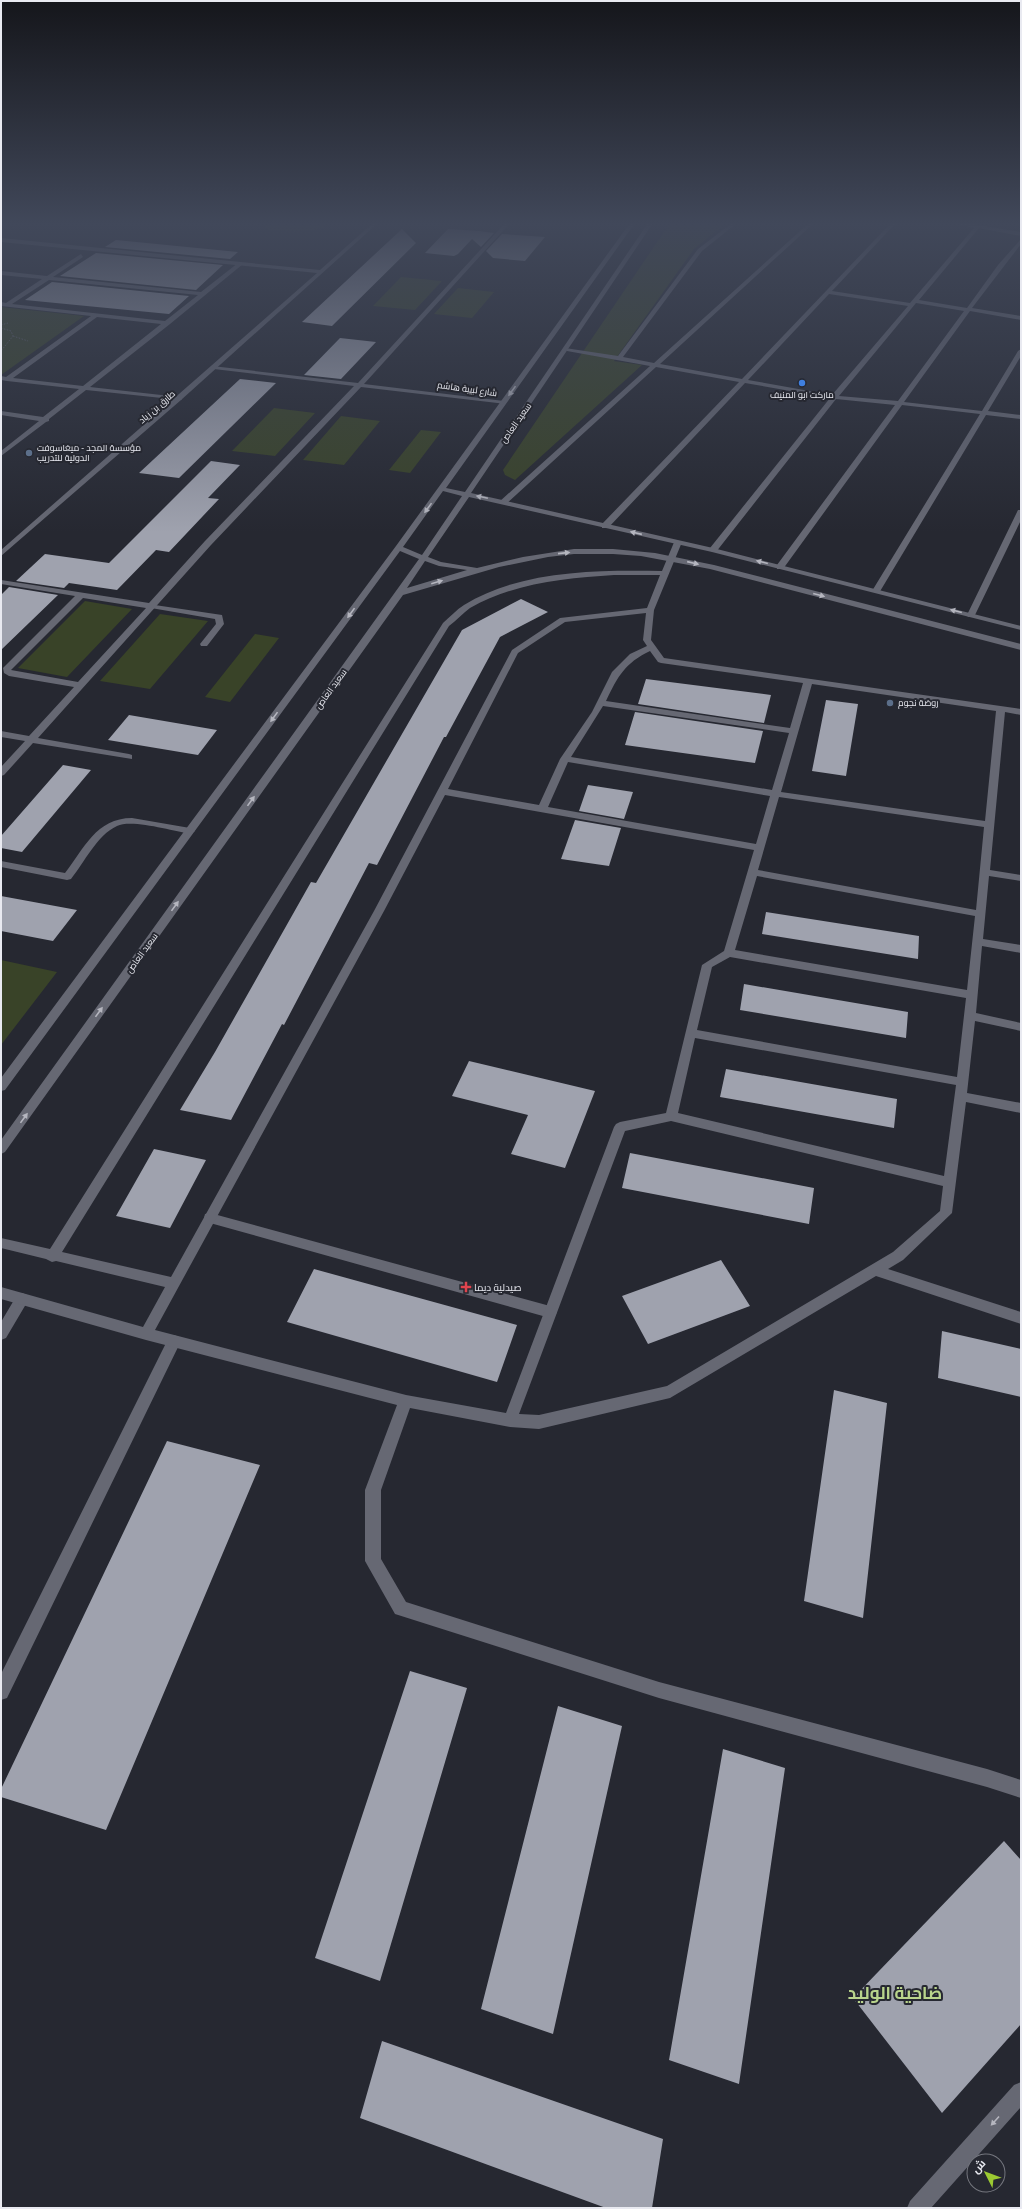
<svg xmlns="http://www.w3.org/2000/svg" width="1022" height="2209" viewBox="0 0 1022 2209" font-family="'Source Serif 4',Cairo,serif">
<style>
.green{fill:#394328}
.building{fill:#9fa2ae}
.lines{fill:none;stroke-linecap:round;stroke-linejoin:round}
.path{stroke:#62636c;stroke-width:1;stroke-dasharray:1.5 1.5;stroke-linecap:butt}
.lane{fill:#666873;fill-rule:evenodd}
.street{fill:#666873;fill-rule:evenodd}
.secondary{fill:#666873;fill-rule:evenodd}
.oneway{fill:#b5b6bf}
.shop-dot{fill:#3f7fe0;stroke:#262831;stroke-width:1.5}
.service-dot{fill:#5c6f8a;stroke:#262831;stroke-width:1.5}
.health-dot{fill:#e0444e;stroke:#262831;stroke-width:1.5}
.labels{text-anchor:middle;dominant-baseline:central;stroke-width:4;stroke-linejoin:round;paint-order:stroke}
.far-street-label{font-size:9px;fill:#e9eaf1;stroke:#262831}
.far-poi-label{font-size:9px;fill:#e9eaf1;stroke:#262831;text-anchor:start}
.poi-label{font-size:10px;fill:#e9eaf1;stroke:#262831;text-anchor:start}
.near-district-label{font-size:17px;font-weight:bold;fill:#b9d48c;stroke:#262831}
</style>
<rect width="100%" height="100%" fill="#262831"/>
<path class="green" d="M269 223H332C318 233 280 233 264 228Z
M670 223H726L694 249 614 361 642 365 515 480 505 475 503 470Z
M401 277 442 281 415 310 373 306Z
M458 288 494 292 472 318 434 314Z
M1 307 84 316 1 375Z
M274 408 315 413 275 456 232 451Z
M341 416 380 421 344 465 303 460Z
M421 430 441 432 410 473 389 470Z
M85 601 132 609 67 677 18 668Z
M160 614 208 621 150 689 100 681Z
M255 634 279 638 230 702 205 697Z
M1 960 57 972 1 1045Z"/>
<path class="building" d="M402 229 416 243 332 326 302 322Z
M448 229 479 231 494 233 481 247 472 239 458 254 454 256 425 253Z
M502 234 545 237 525 261 493 258 486 251Z
M116 240 238 252 230 259 105 247Z
M96 253 223 265 196 290 60 276Z
M52 282 189 296 169 314 25 300Z
M340 338 376 342 341 379 304 375Z
M240 379 276 383 179 478 139 473Z
M211 461 240 465 208 498 219 499 169 552 156 550 117 590 69 583 64 588 16 581 45 554 109 563Z
M9 587 58 595 1 650V595Z
M521 599 548 612 500 637 446 737H444L377 865 369 863 284 1025 282 1024 231 1120 180 1110 215 1052 311 882 316 883 462 630Z
M646 679 771 695 764 723 638 704Z
M826 700 858 704 846 776 812 771Z
M635 712 763 731 755 763 625 745Z
M129 715 217 730 198 755 108 740Z
M63 765 91 770 22 852 1 848V836Z
M588 785 633 792 624 819 579 811Z
M575 820 621 828 609 866 561 859Z
M1 896 77 910 53 941 1 931Z
M766 912 919 936 918 959 762 934Z
M744 984 908 1012 906 1038 740 1010Z
M469 1061 595 1091 565 1168 511 1154 528 1115 452 1096Z
M726 1069 897 1099 894 1128 720 1097Z
M154 1149 206 1160 170 1228 116 1216Z
M630 1153 814 1188 809 1224 622 1188Z
M721 1260 750 1306 648 1344 622 1296Z
M314 1269 517 1325 497 1382 287 1322Z
M942 1331 1021 1349V1397L938 1378Z
M834 1390 887 1403 863 1618 804 1601Z
M167 1441 260 1465 106 1830 1 1797V1789Z
M410 1671 467 1688 380 1981 315 1958Z
M558 1706 622 1726 553 2034 481 2009Z
M723 1749 785 1768 739 2084 669 2060Z
M1004 1841 1021 1860V2024L942 2113 853 1998Z
M382 2041 663 2139 652 2208H606L360 2118Z"/>
<g class="lines">
<path class="path" d="M1 325 8 323
M1 328 11 331 13 336 1 351
M13 336 28 341"/>
<path class="lane" d="M148 604 222 615 224 624 207 646H201L200 644 216 624 215 619 151 608H148Z
M210 1213 550 1306 555 1308 557 1312 555 1316 550 1318 210 1223 205 1222 204 1218 205 1214Z
M22 1293 27 1295 29 1299 6 1338 1 1340V1322L17 1295Z
M174 1335 179 1337 181 1341 7 1698 1 1700V1674L169 1337Z"/>
<path class="street" d="M505 223H510L364 384 504 401 506 402V404L361 387 211 545 38 738 129 754 132 755V759L33 743 4 775 1 776V767L25 741 1 737V731L29 736 74 687 9 676 4 673 3 668 75 596 1 584V580L149 603 205 541 354 386 214 369 212 366 358 383ZM83 598 146 608 78 682 11 670Z
M732 223H737L702 251 623 357 654 363 809 223H814L660 364 742 379 891 223H896L832 291 910 303 974 228 954 223H966L1021 232V236L979 228 919 300 967 308 998 265 1021 239V244L972 308 1021 316V320L970 311 904 402 982 411 1018 351 1021 349V356L988 411 1021 415V419L986 415 879 593 872 591 980 414 902 405 783 569H777V565L895 405 836 399 716 552H713L709 550 710 548 830 398 745 383 608 528H602V524L739 382 656 367 506 504 499 502 650 366 567 351 565 348 618 356 698 249ZM829 294 908 306 832 395 748 380ZM916 303 964 311 898 401 839 396Z
M81 254 83 257 53 277 201 292 238 263 243 264 170 324 90 387 179 397 182 399 181 400 86 390 49 419V421L46 422 1 456V451L39 421 1 415V411L43 417 79 389 7 381 1 380V376L6 377 91 316 1 306V302L6 303 42 279 1 275V271L47 276ZM49 280 198 295 165 321 12 304ZM97 317 161 324 83 386 13 378Z
M1018 510H1021V520L975 615 968 617 967 615Z
M675 540 682 542 654 610 651 640 664 658 1021 709V715L1005 712 990 870 1021 875V881L989 876 983 939 1021 945V953L982 946 976 1013 1021 1023V1031L975 1021 967 1093 1021 1103V1113L966 1102 952 1213 903 1260 888 1269 1021 1312V1324L876 1276 670 1398 539 1429 510 1427 410 1408 381 1490V1559L406 1602 659 1682 987 1769 1021 1780V1798L987 1787 659 1698 395 1614 365 1561V1490L397 1405 146 1340 1 1299V1287L143 1327 165 1287 56 1261 52 1262 46 1259 1 1248V1238L50 1249 443 623C450 617 456 610 464 605 521 570 597 570 662 571ZM614 575H660L647 608 560 618 512 650 374 911 171 1277 62 1252 449 626C456 621 463 613 470 608 514 583 565 578 614 575ZM646 613 643 640 647 646 630 654 612 672 592 712 560 759 539 805 448 789 518 653 565 622ZM650 651 658 662 661 663 803 683 790 728 606 701C618 676 625 663 650 651ZM812 684 996 711 985 821 781 792ZM603 706 789 733 772 790 571 757ZM568 762 770 796 756 844 548 807ZM445 795 754 850 724 951 702 965 666 1113 620 1122 616 1124 614 1127 506 1413 406 1395 155 1330 384 911ZM779 797 984 827 976 910 758 870ZM757 876 975 916 967 990 735 950ZM730 957 966 998 957 1077 697 1030 712 967ZM695 1038 956 1085 944 1176 678 1113ZM671 1121 943 1186 940 1211 893 1252 667 1386 539 1415 519 1414 625 1131Z
M132 818 190 828 195 831 190 834C173 831 132 819 117 826 97 835 84 863 71 879L67 880 1 867V861L65 873C84 849 96 818 132 818Z
M1021 2082V2107L931 2208H907L910 2201 1014 2085Z"/>
<path class="secondary" d="M373 223H378L181 400 1 556V550L317 273 1 242V238L320 270Z
M630 223H635L446 488 465 492 648 223H653L471 493 713 548 1021 626V630L712 552 469 497 428 557 441 562 477 568 523 557 574 549H613L655 553 714 565 1021 644V650L710 569 641 556 613 554H574L548 557 499 567 403 595 5 1152 1 1154V1140L419 559 400 551 5 1090 1 1091V1078L396 546ZM443 491 462 496 422 555 403 547ZM425 561 439 566 467 570 407 588Z"/>
</g>
<defs><path id="oneway-solid" d="M-6-.8H1V-3.2L6.5 0L1 3.2V.8H-6Z"/></defs>
<g class="oneway">
<use href="#oneway-solid" transform="translate(512 391) rotate(126)"/>
<use href="#oneway-solid" transform="translate(482 497) rotate(-168)"/>
<use href="#oneway-solid" transform="translate(428 508) rotate(126)"/>
<use href="#oneway-solid" transform="translate(636 533) rotate(-167)"/>
<use href="#oneway-solid" transform="translate(564 553) rotate(-6)"/>
<use href="#oneway-solid" transform="translate(762 562) rotate(-166)"/>
<use href="#oneway-solid" transform="translate(693 563) rotate(13)"/>
<use href="#oneway-solid" transform="translate(437 582) rotate(-16)"/>
<use href="#oneway-solid" transform="translate(819 595) rotate(15)"/>
<use href="#oneway-solid" transform="translate(956 611) rotate(-166)"/>
<use href="#oneway-solid" transform="translate(351 613) rotate(126)"/>
<use href="#oneway-solid" transform="translate(274 717) rotate(126)"/>
<use href="#oneway-solid" transform="translate(251 801) rotate(-54)"/>
<use href="#oneway-solid" transform="translate(175 906) rotate(-54)"/>
<use href="#oneway-solid" transform="translate(99 1012) rotate(-54)"/>
<use href="#oneway-solid" transform="translate(24 1118) rotate(-54)"/>
<use href="#oneway-solid" transform="translate(995 2121) rotate(132)"/>
</g>
<linearGradient id="sky" x2="0" y2="1"><stop stop-color="#15161b"/><stop offset="0.42" stop-color="#41485a"/><stop offset="1" stop-color="#41485a" stop-opacity="0"/></linearGradient>
<rect width="1022" height="532" fill="url(#sky)"/>
<circle class="shop-dot" cx="802" cy="383" r="4"/>
<g class="service-dot">
<circle cx="29" cy="453" r="4"/>
<circle cx="890" cy="703" r="4"/>
</g>
<path class="health-dot" d="M464 1281h4v4h4v4h-4v4h-4v-4h-4v-4h4z"/>
<g class="labels">
<g class="far-street-label">
<text transform="translate(467 389) rotate(8)">شارع لبيبة هاشم</text>
<text transform="translate(157 407) rotate(-41)">طارق بن زياد</text>
<text transform="translate(516 423) rotate(-55)">سعيد العاص</text>
<text transform="translate(331 689) rotate(-54)">سعيد العاص</text>
<text transform="translate(142 953) rotate(-54)">سعيد العاص</text>
</g>
<g class="far-poi-label">
<text x="802" y="395" text-anchor="middle">ماركت ابو المنيف</text>
<text x="37" y="448">مؤسسة المجد - ميغاسوفت<tspan x="37" dy="10">الدولية للتدريب</tspan></text>
<text x="898" y="703">روضة نجوم</text>
</g>
<g class="poi-label">
<text x="474" y="1287">صيدلية ديما</text>
</g>
<g class="near-district-label">
<text x="895" y="1993">ضاحية الوليد</text>
</g>
</g>
<rect width="1022" height="2209" fill="none" stroke="#e9eaf1" stroke-width="4"/>
<g transform="translate(986 2173) rotate(312)"><circle r="19" fill="#262831" stroke="#74767e"/>
<path d="M0-3L7 15L0 10L-7 15Z" fill="#9cca32"/>
<text y="-6" font-size="11" font-weight="bold" text-anchor="middle" fill="#e9eaf1">ش</text>
</g>
</svg>
